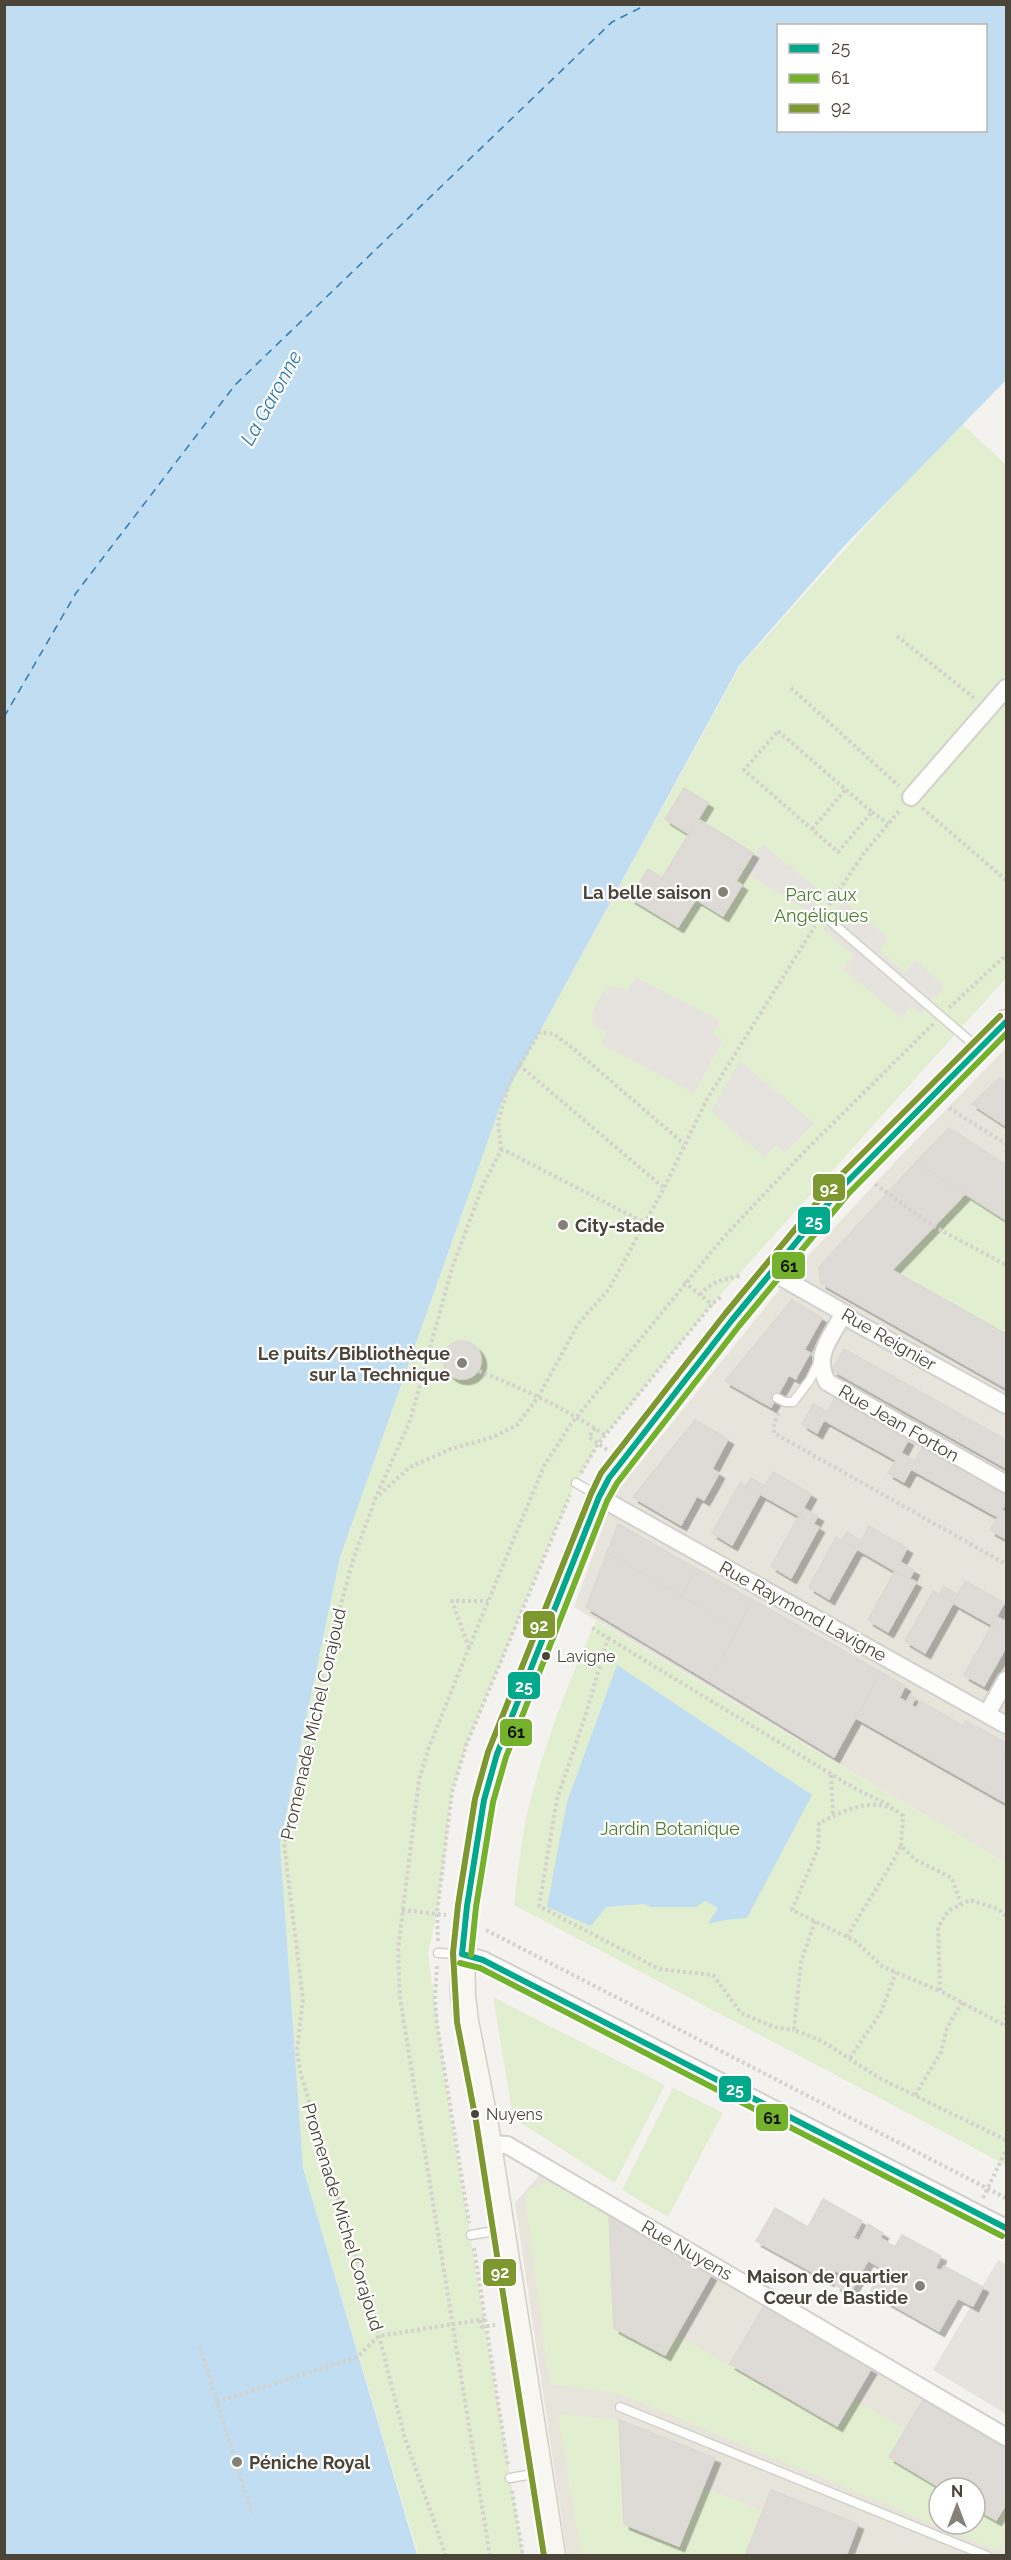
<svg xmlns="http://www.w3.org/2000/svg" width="1011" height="2560" viewBox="0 0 1011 2560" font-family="Raleway,sans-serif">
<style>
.residential{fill:#e7e4dc;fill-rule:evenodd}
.green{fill:#e1eecf}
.parking{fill:#e6e3df}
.water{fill:#c0ddf1;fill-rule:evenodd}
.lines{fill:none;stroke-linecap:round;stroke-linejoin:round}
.ferry{stroke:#2e7ab2;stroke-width:1.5;stroke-dasharray:8 6;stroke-linecap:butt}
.building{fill:#dedbd6;stroke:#dcd9d4;stroke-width:1.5;filter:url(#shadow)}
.service-casing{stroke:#d2d0cb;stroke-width:11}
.minor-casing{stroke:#d2d0cb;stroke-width:20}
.secondary-casing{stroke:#d3cfc5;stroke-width:27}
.path{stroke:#d3d2cc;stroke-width:4;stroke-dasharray:3 3;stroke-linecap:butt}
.service{stroke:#fdfdfc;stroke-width:8}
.minor{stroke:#fdfdfc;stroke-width:16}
.secondary{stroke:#f7f6f1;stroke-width:24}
.bus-1-casing{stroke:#fff;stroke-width:10}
.bus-2-casing{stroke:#fff;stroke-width:10}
.bus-3-casing{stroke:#fff;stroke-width:10}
.bus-1{stroke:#00a98b;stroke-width:6}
.bus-2{stroke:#74b22b;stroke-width:6}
.bus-3{stroke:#7c982e;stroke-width:6}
.poi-dot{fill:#868178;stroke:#fff;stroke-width:2}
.bus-dot{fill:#4b4439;stroke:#fff;stroke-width:2}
.labels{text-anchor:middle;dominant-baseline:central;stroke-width:4.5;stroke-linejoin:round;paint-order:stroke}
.bus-label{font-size:16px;fill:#4b4439;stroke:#fff;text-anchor:start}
.poi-label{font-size:18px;font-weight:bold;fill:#4b4439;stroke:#fff;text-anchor:end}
.park-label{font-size:18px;fill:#4a7f2a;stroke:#fff}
.street-label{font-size:18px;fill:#4b4439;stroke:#fff}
.water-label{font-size:20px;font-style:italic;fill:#2e7ab2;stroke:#fff}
.line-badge{stroke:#fff;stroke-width:2}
.badge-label{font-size:16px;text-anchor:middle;font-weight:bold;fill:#fff}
.pale-badge-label{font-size:16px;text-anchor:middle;font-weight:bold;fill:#111}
</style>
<defs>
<filter id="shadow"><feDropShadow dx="5.5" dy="5.5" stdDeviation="0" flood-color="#0004"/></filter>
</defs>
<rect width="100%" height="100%" fill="#f4f2ee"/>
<path class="residential" d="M1006 1048V1863L574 1607 615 1494 796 1269 896 1161Z
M551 2162 1006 2431V2555H567L515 2203ZM939 2488H975V2524H939Z"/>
<path class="green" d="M960 422 1006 465V978L712 1304 598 1444 576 1483 552 1537 467 1743 452 1792 437 1913 428 1953 450 2113 523 2555H418L303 2168 280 1844 340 1557 502 1101 740 666Z
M965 1194 1006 1220V1334L892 1270Z
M596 1621 1006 1863V2165L514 1905C517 1878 520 1850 525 1824 540 1754 567 1685 596 1621Z
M493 1997 665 2085 615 2183 513 2118Z
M673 2088 723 2113 668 2217 622 2190Z
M544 2183 563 2187 609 2215 614 2328 677 2335 836 2426 853 2399 906 2429 889 2457 941 2488H939V2524H975V2508L996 2520 1006 2504V2537L998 2551 618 2393 550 2384 525 2201 528 2190Z
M558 2414 619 2420 624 2524 679 2545 703 2487 763 2511 754 2555H581Z"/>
<path class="parking" d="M762 844 822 892 810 912 746 873Z
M843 901 888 937 879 950 905 973 915 960 944 986 921 1014 911 1006 901 1018 843 969 854 955 823 930Z
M635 977 720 1020 713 1034 723 1040 694 1093 601 1044 607 1032 598 1028 592 1021V1012L603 992 610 987 620 988 627 992Z
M740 1061 814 1123 785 1153 776 1145 764 1157 711 1111Z
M998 2260 1006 2264V2414L933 2370Z"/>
<path class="water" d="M5 4 1006 5V380L845 545 739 666 502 1101 340 1557 280 1844 303 2168 417 2555H5ZM778 26H986V130H778Z
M617 1665 812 1795 747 1918 725 1920 708 1924 718 1908 705 1901 696 1907H651L644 1904 606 1907 591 1926 547 1907 567 1802Z"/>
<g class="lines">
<path class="ferry" d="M4 717 76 593 235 385 612 22 648 4"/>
</g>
<path class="building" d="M684 788 708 803 689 834 665 819Z
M698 819 753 853 736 881 742 885 723 916 662 878Z
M648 869 696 899 678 927 630 898Z
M1000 1077 1006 1084V1126L972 1104Z
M949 1128 1006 1165V1220L916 1162Z
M916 1162 965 1194 892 1270 1006 1334V1388L821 1283 819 1267Z
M792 1300 822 1318 804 1350 810 1353 797 1376 796 1379 789 1375 771 1407 725 1381Z
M443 1360a19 19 0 1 1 38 0a19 19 0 1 1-38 0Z
M844 1349 1006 1440V1468L832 1370Z
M835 1398 908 1440 901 1453 915 1461 922 1448 1006 1495V1502L1002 1510 1006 1513V1539L990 1530 998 1517 911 1469 904 1482 888 1473 896 1460 824 1420 817 1433 802 1424 813 1404 827 1412Z
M695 1420 728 1439 712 1469 719 1473 716 1479 704 1500 697 1496 681 1525 633 1497Z
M773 1472 811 1494 799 1516 760 1494Z
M750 1478 765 1486 760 1494 746 1486Z
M740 1483 760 1494 732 1545 712 1533Z
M803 1508 818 1516 813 1524 799 1516Z
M799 1516 819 1527 791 1578 771 1566Z
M618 1524 697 1569 682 1595 607 1553Z
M869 1526 907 1548 895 1571 857 1549Z
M847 1532 861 1541 857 1549 842 1541Z
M836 1537 857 1549 829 1599 809 1587Z
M607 1553 738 1629 709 1681 586 1607Z
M900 1562 914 1570 910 1578 895 1571Z
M697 1569 753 1600 738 1629 682 1597Z
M895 1571 916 1582 888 1632 868 1620Z
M965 1581 1004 1603 992 1625 953 1603Z
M944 1587 957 1594 953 1603 939 1595Z
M933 1591 953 1603 925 1653 905 1641Z
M753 1600 881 1672 834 1757 709 1681Z
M997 1617 1006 1622V1633L992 1625Z
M992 1625 1006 1633V1647L984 1686 964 1675Z
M881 1672 905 1686 899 1698 906 1702 910 1695 916 1698 911 1705 916 1708 920 1701 963 1726 966 1721 1006 1743 1004 1758 1006 1759V1803L856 1718Z
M823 2199 862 2221 853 2238 859 2241 868 2224 883 2233 880 2238 895 2247 902 2235 941 2256 935 2268 941 2271 944 2266 983 2287 973 2306 958 2298 939 2331 870 2292 883 2269 868 2260 850 2293 835 2285 841 2273 835 2270 829 2281 756 2241 775 2208 808 2227Z
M609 2215 711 2275 665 2355 614 2328Z
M764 2306 871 2369 837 2426 730 2364Z
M923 2400 1006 2449V2504L996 2520 975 2508V2488H941L889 2457Z
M619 2420 715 2458 679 2546 624 2524Z
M771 2490 858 2524 846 2556H754L746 2553Z"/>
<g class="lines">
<g class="service-casing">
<path id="service" d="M822 914 978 1048
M777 1398 785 1402H793L810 1380 819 1361
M576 1483 599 1496
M438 1953 461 1954
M471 2235 500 2230
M620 2407 987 2556
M510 2478 539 2473"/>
</g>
<g class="minor-casing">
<path id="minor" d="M911 797 1006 688
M772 1270 781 1277 844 1313 853 1321 1006 1405
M844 1313C831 1338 813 1354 827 1382L1006 1484
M599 1497 1006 1725
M987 1714 1006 1680
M462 1954 483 1960 1006 2228
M489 2144 507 2145 1006 2437"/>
</g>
<g class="secondary-casing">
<path id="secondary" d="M553 2556 485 2119 466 2021 463 1996 462 1954 467 1906 484 1800 497 1754 599 1497 609 1478 732 1320 841 1188 1006 1022"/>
</g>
<path class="path" d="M897 636 974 698
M791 688 899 786
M778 731 872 812 838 852 744 770Z
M922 808 1006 880
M872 812 888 824
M812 829 846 789
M829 905 864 853 900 810
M949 1008 1006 955
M519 1065 664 1188
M949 1108 1006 1144
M501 1150 498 1121 510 1081 540 1032 554 1034 575 1050 684 1144
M875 1184 933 1226 1006 1265
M684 1282 713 1305
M700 1295C711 1282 723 1279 740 1276
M479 1371C523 1389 565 1408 605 1435
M779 1413 774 1423V1433L1006 1564
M595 1428 589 1437 607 1450
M581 1473 598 1444 712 1304 722 1296
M379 1495 410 1467 451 1449 493 1437 517 1425 539 1396 578 1324 609 1289 664 1188 707 1099 815 926
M592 1628 608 1638 585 1717 557 1799 539 1906 659 1969 713 1975 741 2013 774 2027 794 2030
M608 1638 854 1788 889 1805
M469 1648 452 1601H488
M831 1775 833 1816
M901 1846 903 1816C878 1793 846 1810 819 1823L818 1849 792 1910 855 1941 883 1967 940 1991
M402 1910 446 1915
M1006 1916 998 1909 970 1900 948 1911 938 1927 940 1991 1006 2026
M815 1921 801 1962 794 2030 822 2041 881 2079 1006 2140
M486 1930 1006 2198
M847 1937C864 1906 885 1878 901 1846L916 1860 952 1878 961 1905
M438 1941 437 1913 452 1792 467 1743 570 1495
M437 1966 435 1998 437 2024 469 2223
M1006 2026V2003
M850 2058 881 2012 896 1972
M915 2095 941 2052 947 2028 962 2002
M983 2198 1006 2150
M474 2248 508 2466
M480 2320 482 2327 495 2325
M200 2347 252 2514
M217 2402 357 2357 379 2336 486 2319
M512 2491 523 2556
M446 2556 404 2435 379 2336 300 2071 297 2051 303 1999 284 1844 323 1670 353 1560 376 1497 410 1421 452 1268 483 1185 501 1150 508 1152 645 1223
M490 2556 400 1998 398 1950 419 1780 428 1750 464 1660 544 1466 571 1424 722 1239 803 1153 933 1024"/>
<use href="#service" class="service"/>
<use href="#minor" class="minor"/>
<use href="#secondary" class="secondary"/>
<g class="bus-1-casing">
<path id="bus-1" d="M462 1954 467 1906 484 1800 497 1754 599 1497 609 1478 732 1320 841 1188 1006 1022
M462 1954 483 1960 1006 2228"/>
</g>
<g class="bus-2-casing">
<path id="bus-2" d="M471 1955 476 1907 493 1802 506 1757 607 1501 617 1483 739 1326 848 1194 1006 1034
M460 1963 480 1968 1002 2236"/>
</g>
<g class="bus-3-casing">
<path id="bus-3" d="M544 2556 476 2121 457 2022 453 1953 458 1905 475 1799 488 1752 591 1494 601 1473 725 1314 834 1182 1000 1016"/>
</g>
<use href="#bus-1" class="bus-1"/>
<use href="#bus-2" class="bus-2"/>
<use href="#bus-3" class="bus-3"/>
</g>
<g class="poi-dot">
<circle cx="723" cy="892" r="6"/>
<circle cx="563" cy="1225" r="6"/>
<circle cx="462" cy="1363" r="6"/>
<circle cx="920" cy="2286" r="6"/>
<circle cx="237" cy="2462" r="6"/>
</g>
<g class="bus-dot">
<circle cx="546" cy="1656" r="5"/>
<circle cx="475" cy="2114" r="5"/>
</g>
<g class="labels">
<g class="bus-label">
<text x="557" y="1656">Lavigne</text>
<text x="486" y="2114">Nuyens</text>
</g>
<g class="poi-label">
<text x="711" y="892">La belle saison</text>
<text x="575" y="1225" text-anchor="start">City-stade</text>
<text x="450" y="1353">Le puits/Bibliothèque<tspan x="450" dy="21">sur la Technique</tspan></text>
<text x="908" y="2276">Maison de quartier<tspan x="908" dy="21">Cœur de Bastide</tspan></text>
<text x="249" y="2462" text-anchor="start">Péniche Royal</text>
</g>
<g class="park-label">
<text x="821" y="894">Parc aux<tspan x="821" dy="21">Angéliques</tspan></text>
<text x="670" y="1828">Jardin Botanique</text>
</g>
<g class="street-label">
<text transform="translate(889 1339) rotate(30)">Rue Reignier</text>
<text transform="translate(899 1423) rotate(30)">Rue Jean Forton</text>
<text transform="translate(803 1611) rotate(29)">Rue Raymond Lavigne</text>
<text transform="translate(313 1724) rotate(-77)">Promenade Michel Corajoud</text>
<text transform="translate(343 2217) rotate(73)">Promenade Michel Corajoud</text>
<text transform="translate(687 2250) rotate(30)">Rue Nuyens</text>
</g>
<g class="water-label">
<text transform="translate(271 398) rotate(-61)">La Garonne</text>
</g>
</g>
<g class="line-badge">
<rect x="812" y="1173" width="34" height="29" rx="6" fill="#7c982e"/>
<rect x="797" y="1206" width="34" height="29" rx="6" fill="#00a98b"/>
<rect x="771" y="1251" width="35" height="29" rx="6" fill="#74b22b"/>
<rect x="522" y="1610" width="34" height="29" rx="6" fill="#7c982e"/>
<rect x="507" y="1671" width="34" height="29" rx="6" fill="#00a98b"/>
<rect x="499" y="1718" width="34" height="29" rx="6" fill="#74b22b"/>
<rect x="718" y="2075" width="34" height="28" rx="6" fill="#00a98b"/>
<rect x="755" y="2103" width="34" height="29" rx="6" fill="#74b22b"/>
<rect x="482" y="2258" width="35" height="29" rx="6" fill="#7c982e"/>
</g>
<g class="badge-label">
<text x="829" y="1194">92</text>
<text x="814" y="1227">25</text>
<text x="539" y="1631">92</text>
<text x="524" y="1692">25</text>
<text x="735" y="2095">25</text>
<text x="500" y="2278">92</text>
</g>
<g class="pale-badge-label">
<text x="789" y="1272">61</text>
<text x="516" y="1738">61</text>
<text x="772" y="2124">61</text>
</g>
<rect width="1011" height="2560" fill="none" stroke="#4b4439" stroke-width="12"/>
<rect x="777" y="24" width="210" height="108" fill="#ffffff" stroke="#b7b4b0" stroke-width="1.5"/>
<rect x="789" y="44" width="30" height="9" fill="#00a98b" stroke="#b7b4b0" stroke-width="1.5"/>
<text x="831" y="54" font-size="18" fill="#4b4439">25</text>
<rect x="789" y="74" width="30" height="9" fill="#74b22b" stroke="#b7b4b0" stroke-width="1.5"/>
<text x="831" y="84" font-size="18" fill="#4b4439">61</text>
<rect x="789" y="104" width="30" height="9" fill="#7c982e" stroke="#b7b4b0" stroke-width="1.5"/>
<text x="831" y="114" font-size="18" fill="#4b4439">92</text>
<g transform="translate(957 2506)"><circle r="28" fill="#ffffff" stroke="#b7b4b0" stroke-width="1.5"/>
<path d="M0-4.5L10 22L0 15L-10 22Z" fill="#868178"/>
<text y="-9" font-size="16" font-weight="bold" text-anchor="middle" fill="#4b4439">N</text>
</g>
</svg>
